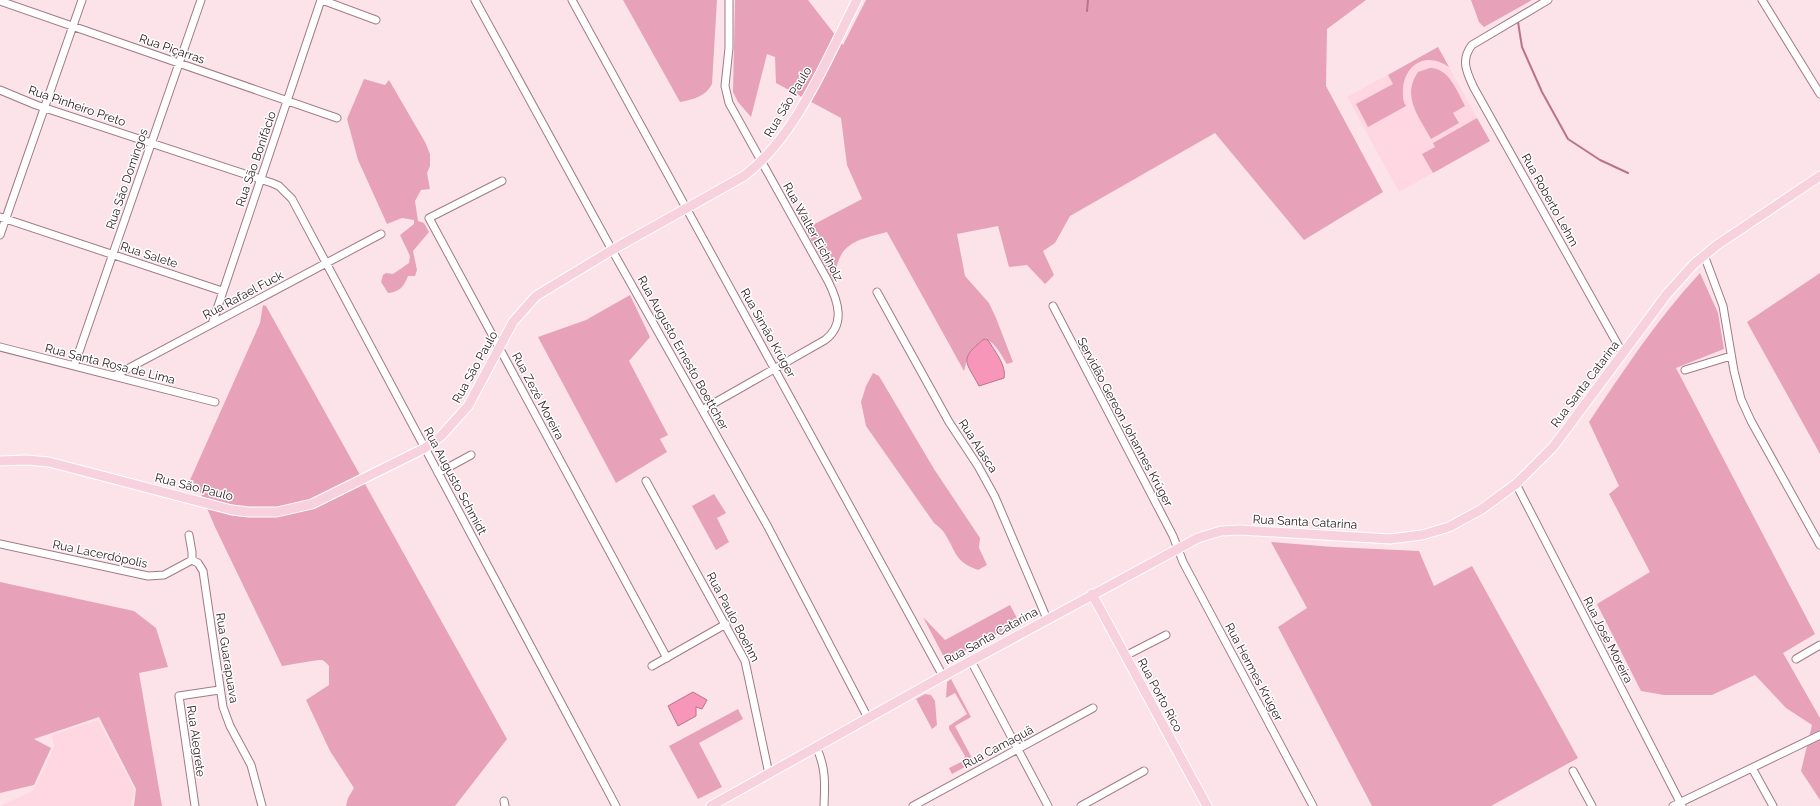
<svg xmlns="http://www.w3.org/2000/svg" width="1820" height="806" viewBox="0 0 1820 806" font-family="Raleway,sans-serif">
<style>
.built{fill:#ffd7e3}
.green{fill:#e7a2b9}
.water{fill:#f796b9;stroke:#bb738d}
.lines{fill:none;stroke-linecap:round;stroke-linejoin:round}
.stream{stroke:#bb738d;stroke-width:2}
.minor-casing{stroke:#a07b87;stroke-width:9}
.major-casing{stroke:#fff;stroke-width:11}
.minor{stroke:#fff;stroke-width:7}
.major{stroke:#f8d1df;stroke-width:9}
.labels{text-anchor:middle;dominant-baseline:central;stroke-width:3;stroke-linejoin:round;paint-order:stroke}
.street-label{font-size:12px;fill:#2f2025;stroke:#fff}
</style>
<rect width="100%" height="100%" fill="#fce3ea"/>
<path class="built" d="M1438 47 1490 141 1399 192 1347 97Z
M98 720 134 789 131 806H0L34 790 54 748 52 735Z"/>
<path class="green" d="M623 0H717L712 84C705 97 694 99 680 102Z
M735 0H808L843 45 866 0H1366L1327 29 1326 86 1383 192 1304 240 1215 133 1070 216 1055 243 1043 251 1054 275 1045 284 1027 265 1009 267 998 226 957 234 965 276 989 303 996 318 1013 362 1007 364C1001 355 995 341 984 339 969 352 969 352 964 371L887 232C853 241 838 243 834 282L805 229 862 199 847 165 841 118 776 83 775 57 767 54 751 117 738 102 733 92Z
M1471 0H1532L1484 27 1479 22Z
M1438 47 1449 67C1428 52 1406 62 1403 88 1403 95 1402 100 1406 106L1368 127 1356 104 1393 84 1388 75Z
M1430 68C1449 68 1457 91 1465 106L1453 113 1459 123 1431 139C1419 116 1401 97 1418 72Z
M364 79 385 85 389 80 425 142 430 154V166L427 173 430 189 421 190 415 201 418 221 424 223 429 232 413 251 417 270 415 276H408C404 286 400 292 388 293L381 282 383 275 386 273 393 274 409 263 410 256 400 235 414 224V220L402 218 387 224 358 160 347 119Z
M1477 118 1490 141 1433 173 1422 154 1435 147 1433 143Z
M1700 273 1718 313 1724 349 1676 368 1815 634 1783 653 1820 718V800L1801 771 1812 725 1786 708 1755 675 1712 695H1664L1641 691 1597 604 1650 572 1609 494 1619 486 1589 422C1624 370 1657 319 1700 273Z
M1820 273V454L1747 322Z
M630 295 650 337 629 361 668 435 660 439 667 452 616 483 538 337 586 320Z
M263 305 266 306 507 739 455 806H346L348 798 354 788 330 751 306 700 329 685V666C327 664 325 661 322 660 320 659 288 665 282 666L215 527 198 487 190 480 260 323Z
M873 373 879 376 934 469 980 538 979 548 987 565 978 570C954 561 957 553 945 534 943 530 938 526 934 523L866 426 861 402 866 386Z
M714 494 726 513 717 518 729 542 716 550 692 506Z
M1271 542 1333 547 1419 551 1434 586 1472 566 1578 758 1491 806H1372L1278 627 1307 608Z
M0 582 134 611 156 628 168 667 139 673 162 806H134L136 789 99 717 34 739 51 748 34 785 0 793Z
M1010 605 1019 622 946 661 923 617 945 640Z
M951 679 971 717 955 726 974 762 952 774 949 768 963 761 965 756 949 729V726L967 714 955 693 946 698 947 682Z
M925 694 931 695 935 701 937 725 932 729 916 699Z
M738 709 743 719 699 743 722 787 698 799 669 746Z"/>
<path class="water" d="M984 339 988 340C994 350 1007 366 1004 378L979 386C966 361 958 360 984 339Z
M693 692 707 700 702 709 696 707V716L678 726 668 706Z"/>
<g class="lines">
<path class="stream" d="M1087 11 1088 0
M1518 22 1522 47 1542 92 1568 139 1600 160 1628 173"/>
<g class="minor-casing">
<path id="minor" d="M322 0 376 20
M475 0 612 250 768 527 868 718
M572 0 943 676
M1548 0 1472 45C1460 60 1467 73 1474 88L1623 354
M1762 0 1820 94
M0 1 337 118
M0 90 36 105 272 183 279 186 292 199 616 806
M502 181 429 218 667 658
M0 217 222 291
M0 235 82 0
M1704 255 1723 306 1734 371 1741 399 1751 421 1820 545
M877 292 949 422 978 466 995 497 1047 619
M1053 306 1173 536 1183 562 1313 806
M212 324 321 0
M0 347 215 402
M74 366 201 0
M1685 370 1731 356
M114 376 381 234
M702 410 825 340C846 324 838 301 828 281L729 103 725 86 729 48V0
M438 473 471 455
M646 481 745 661 769 774
M1516 484 1682 806
M189 535 192 552V560
M0 544 148 576 164 575 192 560
M192 560 198 563 203 571 223 707 230 726 251 765 262 806
M1125 656 1166 635
M1796 659 1820 645
M971 661 1048 806
M652 666 726 624
M816 747C826 766 825 785 824 806
M1752 768 1773 806
M1573 771 1592 806
M504 801 505 806
M195 806 179 696 219 690
M913 806 1093 708
M1081 806 1144 771
M1673 806 1820 735"/>
</g>
<g class="major-casing">
<path id="major" d="M0 461 27 460 49 462 232 510 249 512H277L312 504 425 448 441 436 468 406 513 322 536 296 612 250 744 176C797 136 827 58 857 0
M1092 594 1207 806
M711 806 943 676 1198 538 1221 531 1240 530 1390 539 1422 535 1449 527 1482 509 1516 484 1553 447 1667 294 1694 264 1717 245 1820 176"/>
</g>
<use href="#minor" class="minor"/>
<use href="#major" class="major"/>
</g>
<g class="labels">
<g class="street-label">
<text transform="translate(172 49) rotate(19)">Rua Piçarras</text>
<text transform="translate(788 102) rotate(-59)">Rua São Paulo</text>
<text transform="translate(77 106) rotate(19)">Rua Pinheiro Preto</text>
<text transform="translate(256 159) rotate(-71)">Rua São Bonifácio</text>
<text transform="translate(127 179) rotate(-71)">Rua São Domingos</text>
<text transform="translate(1550 200) rotate(61)">Rua Roberto Lehm</text>
<text transform="translate(813 232) rotate(61)">Rua Walter Eichholz</text>
<text transform="translate(149 255) rotate(18)">Rua Salete</text>
<text transform="translate(243 295) rotate(-28)">Rua Rafael Fuck</text>
<text transform="translate(768 333) rotate(61)">Rua Simão Krüger</text>
<text transform="translate(683 353) rotate(61)">Rua Augusto Ernesto Boettcher</text>
<text transform="translate(110 364) rotate(14)">Rua Santa Rosa de Lima</text>
<text transform="translate(475 367) rotate(-61)">Rua São Paulo</text>
<text transform="translate(1585 384) rotate(-53)">Rua Santa Catarina</text>
<text transform="translate(538 396) rotate(62)">Rua Zezé Moreira</text>
<text transform="translate(1125 422) rotate(62)">Servidão Gereon Johannes Krüger</text>
<text transform="translate(978 446) rotate(57)">Rua Alasca</text>
<text transform="translate(455 481) rotate(62)">Rua Augusto Schmidt</text>
<text transform="translate(194 487) rotate(14)">Rua São Paulo</text>
<text transform="translate(1305 522) rotate(3)">Rua Santa Catarina</text>
<text transform="translate(100 554) rotate(12)">Rua Lacerdópolis</text>
<text transform="translate(733 617) rotate(62)">Rua Paulo Boehm</text>
<text transform="translate(991 636) rotate(-29)">Rua Santa Catarina</text>
<text transform="translate(1608 640) rotate(63)">Rua José Moreira</text>
<text transform="translate(227 658) rotate(81)">Rua Guarapuava</text>
<text transform="translate(1254 672) rotate(62)">Rua Hermes Krüger</text>
<text transform="translate(1160 695) rotate(62)">Rua Porto Rico</text>
<text transform="translate(196 741) rotate(82)">Rua Alegrete</text>
<text transform="translate(998 747) rotate(-28)">Rua Camaquã</text>
</g>
</g>
</svg>
